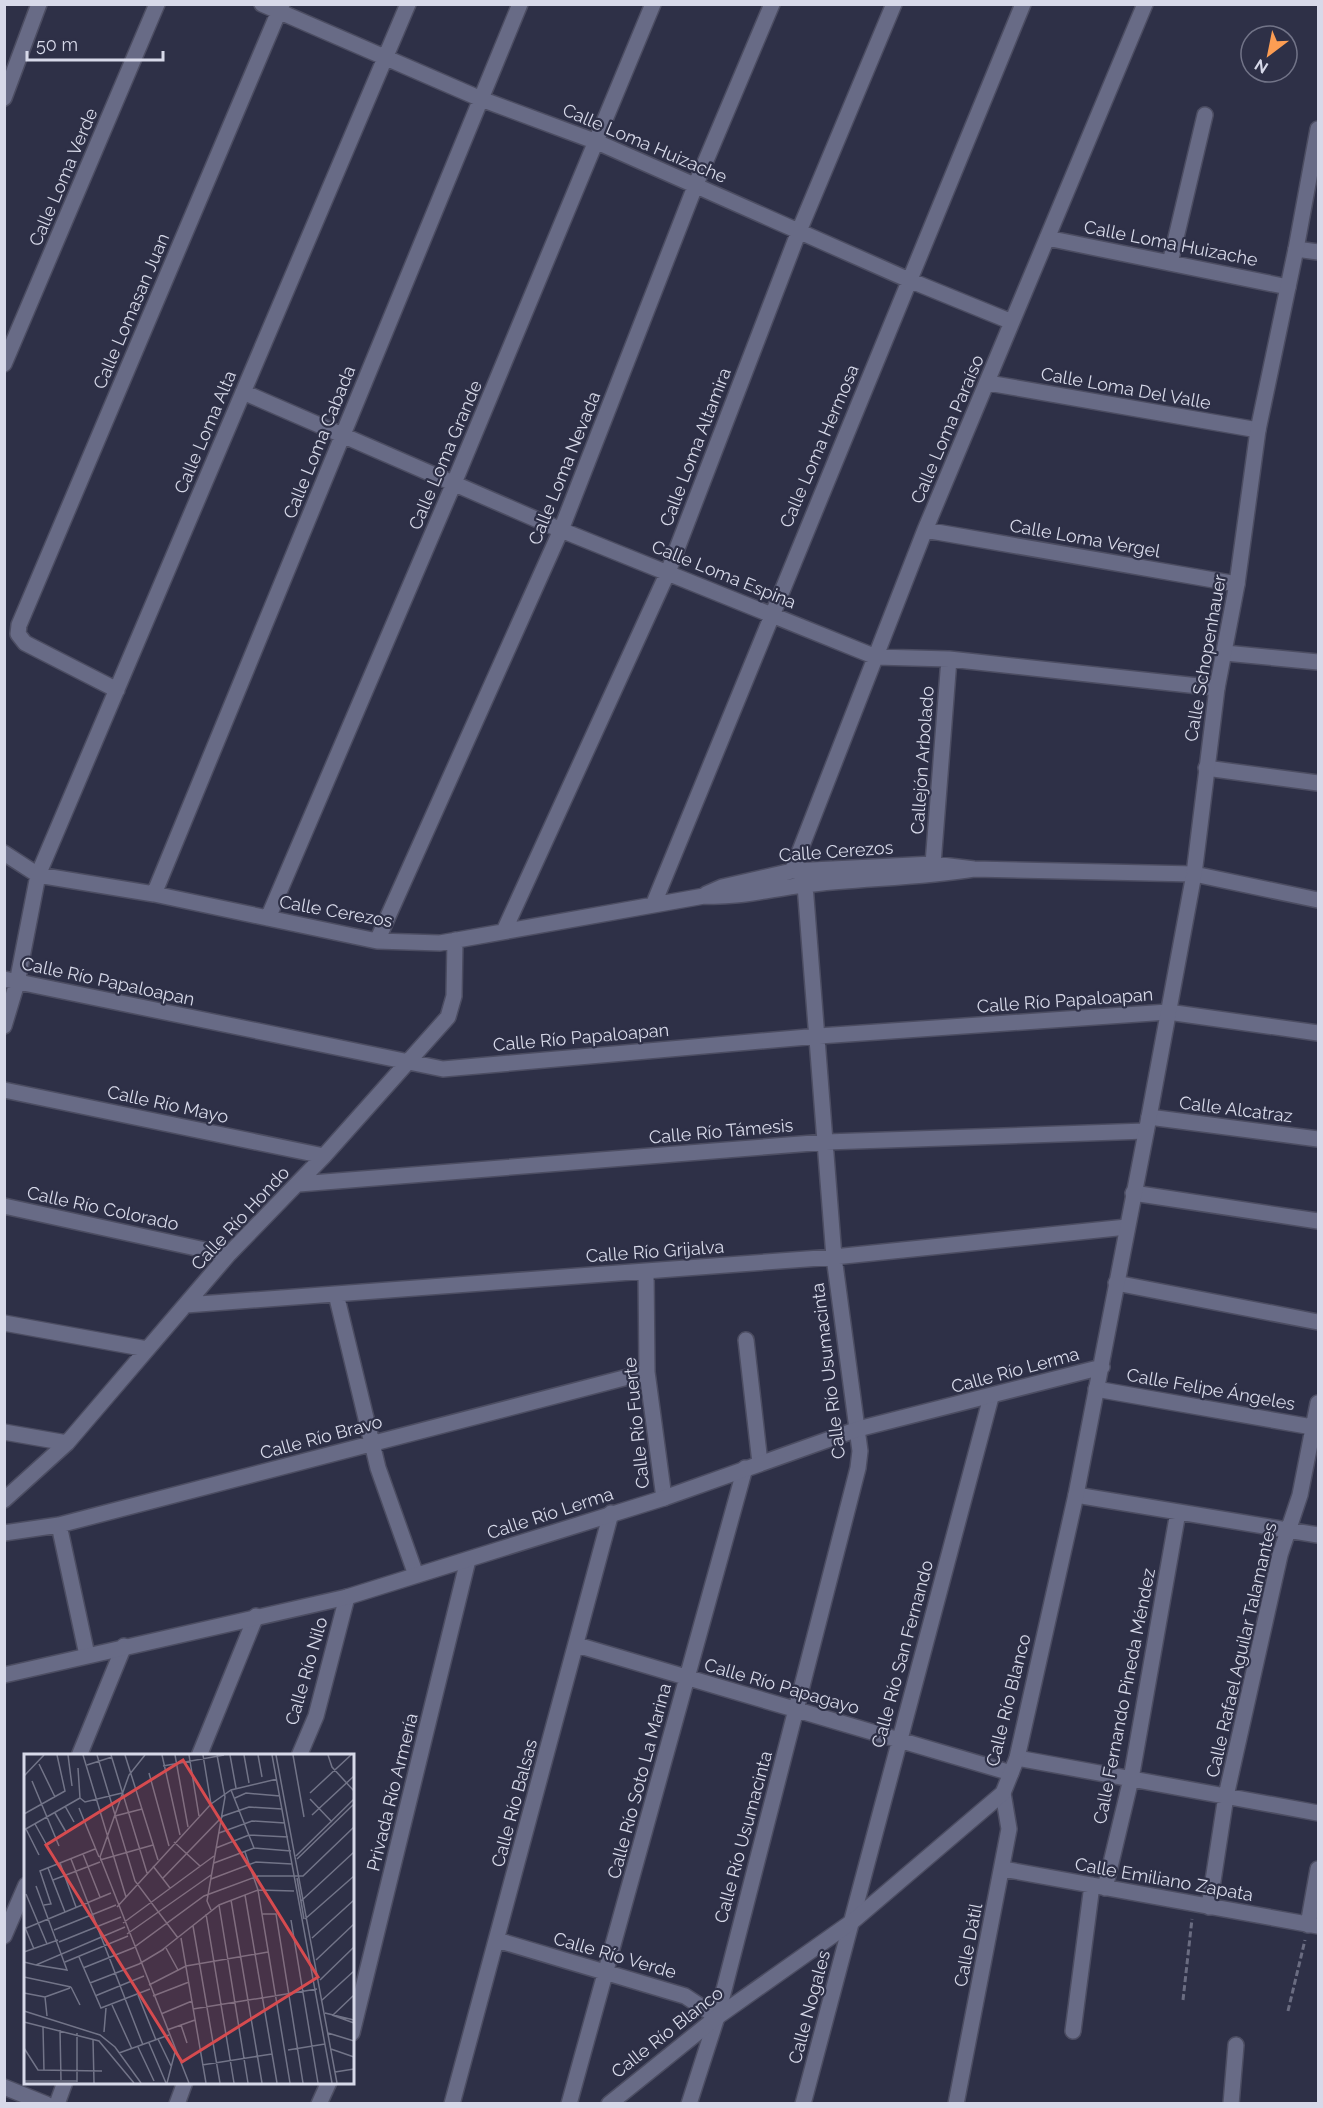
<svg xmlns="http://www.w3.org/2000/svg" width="1323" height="2108" viewBox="0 0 1323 2108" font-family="Raleway,sans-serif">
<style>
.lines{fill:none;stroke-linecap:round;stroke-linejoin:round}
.minor-casing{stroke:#4c4d62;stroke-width:18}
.tertiary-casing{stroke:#4c4d62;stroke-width:18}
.path{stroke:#6a6c81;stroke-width:3;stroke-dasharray:6 3;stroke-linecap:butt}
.minor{stroke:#686b86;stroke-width:15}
.tertiary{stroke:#686b86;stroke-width:15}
.labels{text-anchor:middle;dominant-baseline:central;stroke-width:4.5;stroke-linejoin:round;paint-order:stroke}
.street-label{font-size:18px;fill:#d7d9e9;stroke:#2e3047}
.inset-road{fill:none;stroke:#727488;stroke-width:1.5}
.view{fill:#d64b4f;fill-opacity:0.15;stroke:#d64b4f;stroke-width:3}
.inset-edge{fill:none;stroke:#d7d9e9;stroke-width:3}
</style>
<rect width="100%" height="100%" fill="#2e3047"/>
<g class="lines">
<g class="minor-casing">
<path id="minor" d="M262 4 481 99 597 142 909 280 1012 322
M1047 238 1288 287
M1296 249 1318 252
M1170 263 1205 115
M4 364 157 4
M988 383 1258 430
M243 392 561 530 876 657 949 659 1217 688
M925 530 1237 584
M1225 653 1318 662
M117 690 25 643 18 634 19 625 282 4
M1206 768 1318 783
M4 853 38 875 154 894 377 941 440 943 704 896C738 898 770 889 804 885 861 878 918 878 974 869
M933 864 949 659
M792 871 925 530 1145 4
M154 894 520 4
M706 894 722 887 792 871 933 864 974 869 1194 874 1318 900
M654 903 1023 4
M268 918 454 483 653 4
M504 931 668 572 799 231 894 4
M377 941 561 530 696 184 772 4
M4 979 443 1069 819 1036 1168 1012 1318 1033
M4 1026 17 983 38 875 408 4
M4 1090 324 1156
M1149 1117 1318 1139
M299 1184 826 1142 1146 1131
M1133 1193 1318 1221
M4 1206 228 1255
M646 1271 647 1372 664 1498
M1116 1283 1318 1322
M336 1294 378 1468 416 1575
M186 1305 834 1257 1127 1227
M4 1323 147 1349
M746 1340 760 1463
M1096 1389 1318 1428
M4 1432 67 1443
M1076 1495 1318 1535
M4 1500 67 1443 228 1255 324 1156 448 1017 454 996 455 940
M59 1525 87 1655
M4 1533 59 1525 647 1372
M577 1645 1011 1773
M79 1756 124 1646
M199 1756 256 1616
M299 1756 316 1716 347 1597
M1017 1758 1318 1813
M1003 1869 1318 1926
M1105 1888 1131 1779 1178 1512
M1209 1907 1226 1796 1280 1555 1300 1495 1318 1403
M1308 1925 1318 1869
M4 1936 26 1885
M497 1940 685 1996 717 2017
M1073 2031 1092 1885
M352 2033 468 1560
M4 2087 46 2104
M57 2104 65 2082
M177 2104 185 2082
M319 2104 329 2082
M452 2104 611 1513
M569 2104 745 1468
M689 2104 717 2017 858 1468 860 1451 834 1257 805 885
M803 2104 991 1397
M956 2104 1009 1829 1003 1793
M1231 2104 1236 2045"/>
</g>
<g class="tertiary-casing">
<path id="tertiary" d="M4 98 39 4
M4 1675 347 1597 664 1498 858 1429 1102 1367
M609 2104 717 2017 853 1921 1003 1793 1017 1758 1076 1495 1149 1117 1194 874 1217 688 1237 584 1258 430 1296 249 1318 129"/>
</g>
<path class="path" d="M1183 2000 1192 1919
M1288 2011 1305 1940"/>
<use href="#minor" class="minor"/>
<use href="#tertiary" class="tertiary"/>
</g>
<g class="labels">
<g class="street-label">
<text transform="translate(645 143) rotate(23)">Calle Loma Huizache</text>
<text transform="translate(63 177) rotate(-67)">Calle Loma Verde</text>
<text transform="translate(1171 243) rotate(11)">Calle Loma Huizache</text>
<text transform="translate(131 311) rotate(-67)">Calle Lomasan Juan</text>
<text transform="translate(1126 388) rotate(10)">Calle Loma Del Valle</text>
<text transform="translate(947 429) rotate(-67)">Calle Loma Paraíso</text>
<text transform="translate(205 432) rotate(-67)">Calle Loma Alta</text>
<text transform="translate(319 442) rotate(-68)">Calle Loma Cabada</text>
<text transform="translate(819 446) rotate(-67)">Calle Loma Hermosa</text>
<text transform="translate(695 447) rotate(-69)">Calle Loma Altamira</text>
<text transform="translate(445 455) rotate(-67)">Calle Loma Grande</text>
<text transform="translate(564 468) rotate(-68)">Calle Loma Nevada</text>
<text transform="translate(1085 538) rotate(10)">Calle Loma Vergel</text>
<text transform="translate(724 574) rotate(22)">Calle Loma Espina</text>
<text transform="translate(1205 658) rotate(-80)">Calle Schopenhauer</text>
<text transform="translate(922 760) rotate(-86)">Callejón Arbolado</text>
<text transform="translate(836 851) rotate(-4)">Calle Cerezos</text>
<text transform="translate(336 911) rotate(10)">Calle Cerezos</text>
<text transform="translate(108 981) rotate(12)">Calle Río Papaloapan</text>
<text transform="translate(1065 1000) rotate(-4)">Calle Río Papaloapan</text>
<text transform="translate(581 1037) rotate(-5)">Calle Río Papaloapan</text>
<text transform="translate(168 1104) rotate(12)">Calle Río Mayo</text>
<text transform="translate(1236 1109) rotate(7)">Calle Alcatraz</text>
<text transform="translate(721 1131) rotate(-5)">Calle Río Támesis</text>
<text transform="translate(103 1208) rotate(12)">Calle Río Colorado</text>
<text transform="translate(240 1218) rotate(-47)">Calle Río Hondo</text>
<text transform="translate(655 1251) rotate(-4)">Calle Río Grijalva</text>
<text transform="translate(1015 1370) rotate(-15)">Calle Río Lerma</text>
<text transform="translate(828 1371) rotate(-97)">Calle Río Usumacinta</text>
<text transform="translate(1211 1389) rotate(10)">Calle Felipe Ángeles</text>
<text transform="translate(636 1423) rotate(-96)">Calle Río Fuerte</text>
<text transform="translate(321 1437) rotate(-15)">Calle Río Bravo</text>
<text transform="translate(550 1513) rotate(-18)">Calle Río Lerma</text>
<text transform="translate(1241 1650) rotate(-77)">Calle Rafael Aguilar Talamantes</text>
<text transform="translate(902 1654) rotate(-75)">Calle Río San Fernando</text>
<text transform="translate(306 1671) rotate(-74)">Calle Río Nilo</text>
<text transform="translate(782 1686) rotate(16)">Calle Río Papagayo</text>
<text transform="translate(1124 1696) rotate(-79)">Calle Fernando Pineda Méndez</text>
<text transform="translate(1008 1700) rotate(-76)">Calle Río Blanco</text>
<text transform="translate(639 1781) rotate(-75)">Calle Río Soto La Marina</text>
<text transform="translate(392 1792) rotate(-76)">Privada Río Armería</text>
<text transform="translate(514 1803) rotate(-75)">Calle Río Balsas</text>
<text transform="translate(743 1837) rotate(-75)">Calle Río Usumacinta</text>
<text transform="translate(1164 1879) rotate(10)">Calle Emiliano Zapata</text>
<text transform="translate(968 1945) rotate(-79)">Calle Dátil</text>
<text transform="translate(615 1955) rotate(16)">Calle Río Verde</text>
<text transform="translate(809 2007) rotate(-75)">Calle Nogales</text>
<text transform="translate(667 2032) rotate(-38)">Calle Río Blanco</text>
</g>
</g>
<g transform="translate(24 1754)">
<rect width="330" height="330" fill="#2e3047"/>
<path class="inset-road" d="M44 1 48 32M59 1 102 143M73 1 111 127 154 184M87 1 123 119M101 1 134 106M121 1 105 21 76 103 165 329M138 1 156 81M151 1 164 73M165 1 175 62M179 1 187 50M206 1 212 34M220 1 225 29M234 1 238 23M248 1 308 329M252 1 313 329M269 1 280 63M304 1 308 13 330 37M15 10 31 43M63 11 88 3M139 12 200 1M54 14 56 44M125 19 145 92M0 22 20 1M8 27 35 92M207 36 230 94M286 39 327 1M56 44 61 48 98 39M211 44 222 39 256 42M286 45 308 68M41 52 50 68M55 54 75 103M31 59 42 78M0 60 41 37 33 1M288 61 330 22M91 62 118 55M11 70 26 97M2 75 15 101M0 76 56 44M195 79 228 67 261 69M150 88 176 112M192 94 225 81 264 83M221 98 234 136 266 329M59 100 76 143M272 102 330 45M47 105 119 291M273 105 330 50M76 106 129 91M36 109 52 153M190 109 230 94 267 97M129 112 146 134M24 114 41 158M139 124 199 62 225 53 258 55M273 124 280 165M187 125 232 108 268 110M29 126 76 108M2 140 23 190M221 141 253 329M207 146 238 329M277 147 330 98M20 151 27 150 16 117 71 95M195 151 224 329M93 153 187 50 207 36 253 25M187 156 183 147 201 43 193 1M182 160 210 329M238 160H252L279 329M281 165 330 122M267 166 294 329M99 169 190 102M0 171 10 195M169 172 196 329M0 175 87 139M30 176 92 151M103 180 187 121M157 184 182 329M288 184 330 146M35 188 97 163M142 194 154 216M138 196 195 151 234 136 270 137M0 198 34 186M55 203 77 254 126 235M292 206 330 170M0 208 12 211 101 173M41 208 104 182M12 211 43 216 12 132M59 214 109 194 180 142 234 122H279L330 73M0 223 47 233M296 226 330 193M66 229 115 210 140 195M125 231 162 212 244 198M47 233 56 251M0 239 21 243M114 241 132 286M71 242 120 222M129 242 165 228M21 243 46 234M21 243 23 262M297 247 330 217M88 251 108 295M169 255 293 235M0 257 76 281 91 293 117 329M301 259 330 266M137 260 168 247M308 261 330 269M309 261 330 241M0 268 75 287 110 329M157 271 163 289M19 273 20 317M36 276 37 326M143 276 171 266M80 278 82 254M304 279 330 287M69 285 70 329M134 285 147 312M125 289 142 329M114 293 130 327M0 294 14 316 78 317M307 295 330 303M264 296 301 290M95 299 145 281M178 311 248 300M311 318 330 315M0 327H53M53 328V279M143 329 151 298"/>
<path class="view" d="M159 6 294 223 158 308 22 91Z"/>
<rect width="330" height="330" class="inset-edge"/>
</g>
<rect width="1323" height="2108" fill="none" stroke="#d7d9e9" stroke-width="12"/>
<g transform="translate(1269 54) rotate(212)"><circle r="28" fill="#2e3047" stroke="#727488" stroke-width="1.5"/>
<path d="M0-4.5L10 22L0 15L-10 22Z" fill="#fc9d53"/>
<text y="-9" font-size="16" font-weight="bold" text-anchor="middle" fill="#d7d9e9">N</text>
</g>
<path d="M27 51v9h136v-9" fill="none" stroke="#d7d9e9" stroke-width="3"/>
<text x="36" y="51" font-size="18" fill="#d7d9e9" stroke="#2e3047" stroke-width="4.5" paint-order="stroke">50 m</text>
</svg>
